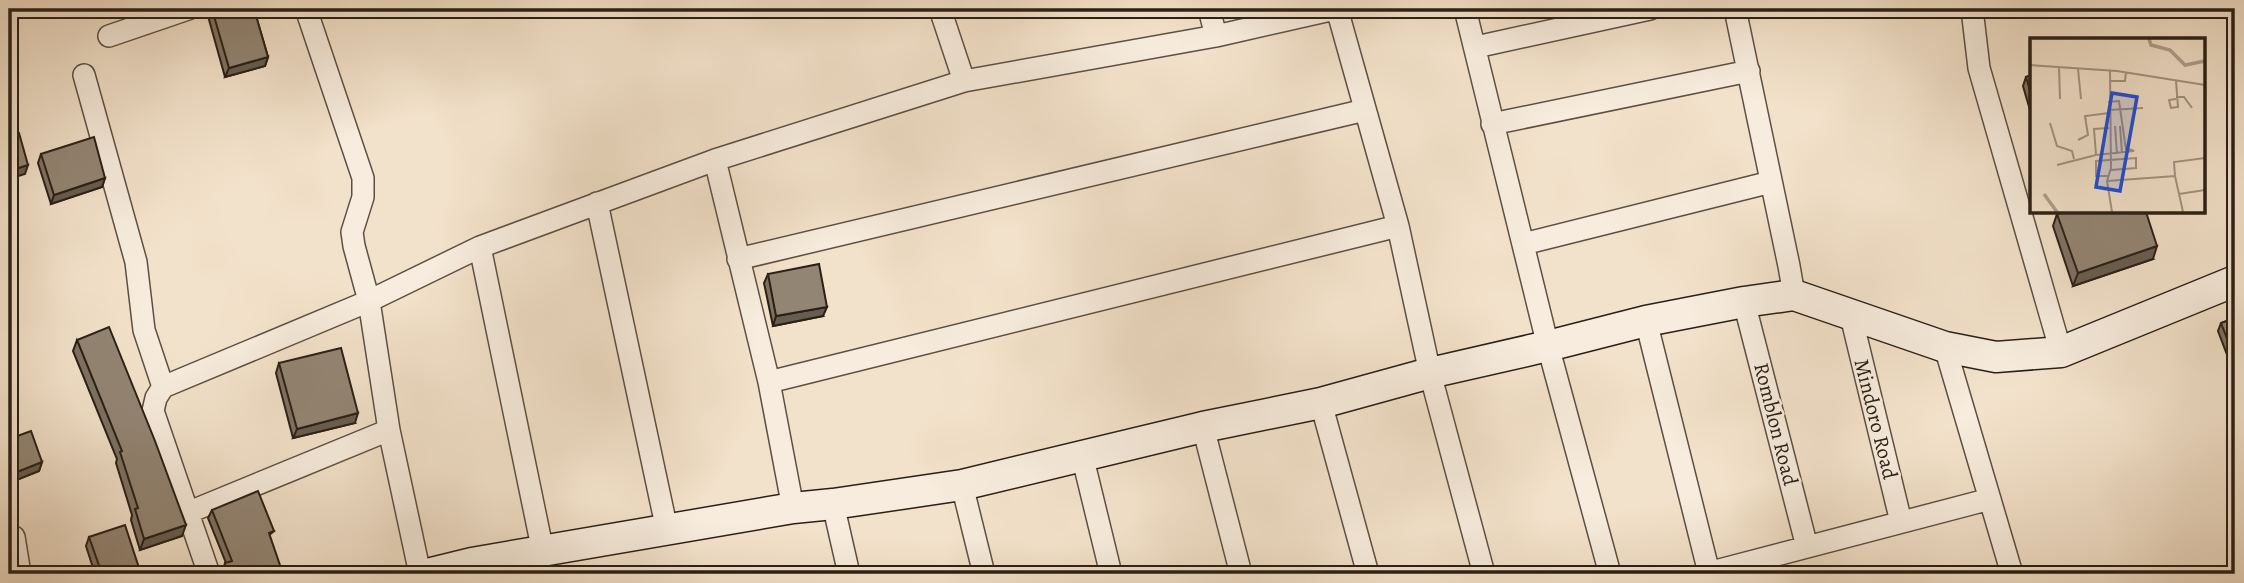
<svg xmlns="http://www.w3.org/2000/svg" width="2244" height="583" viewBox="0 0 2244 583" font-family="Alegreya,serif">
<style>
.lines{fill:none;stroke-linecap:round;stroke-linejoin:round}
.street-casing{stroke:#5c5043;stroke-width:24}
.secondary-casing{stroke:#2a2016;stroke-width:33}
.street{stroke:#f7ecdd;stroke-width:21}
.secondary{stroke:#f7ecdd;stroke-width:30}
.wall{fill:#7e7264;stroke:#2a2016;stroke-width:2}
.shaded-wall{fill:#675d51;stroke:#2a2016;stroke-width:2}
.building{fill:#938574;stroke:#2a2016;stroke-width:2}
.labels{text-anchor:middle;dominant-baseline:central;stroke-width:5;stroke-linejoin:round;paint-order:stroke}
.street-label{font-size:21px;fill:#2a2016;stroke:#f7ecdd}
.inset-river{fill:none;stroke:#afa08d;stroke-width:3.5}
.inset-road{fill:none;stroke:#a39483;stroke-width:2}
.view{fill:#1d4ed8;fill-opacity:0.15;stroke:#1d4ed8;stroke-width:3.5}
.inset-edge{fill:none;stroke:#2a2016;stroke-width:3.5}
</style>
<rect width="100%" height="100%" fill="#f3e2cb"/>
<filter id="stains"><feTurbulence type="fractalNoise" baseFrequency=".00286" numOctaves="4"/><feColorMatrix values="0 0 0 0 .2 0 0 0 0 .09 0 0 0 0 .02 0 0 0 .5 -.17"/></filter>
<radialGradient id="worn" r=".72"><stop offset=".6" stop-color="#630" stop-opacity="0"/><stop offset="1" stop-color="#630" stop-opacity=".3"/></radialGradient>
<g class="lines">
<g class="street-casing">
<path id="street" d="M306 9 363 178V197L352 232 354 246 369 301 389 430 420 574
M940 9 964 81
M1209 9 1216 36
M1337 9 1398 226 1430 373 1484 574
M1465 9 1548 346 1610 574
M1735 9 1789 266 1794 295
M1972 9 1979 68 2061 352
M109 36 188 9
M1476 47 1650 9
M84 75 136 262 144 330 163 387
M1492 124 1749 71
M715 160 769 382 793 508
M597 203 667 530
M1523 244 1771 182
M480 247 543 552
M738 259 1365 110
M1744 302 1807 547
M1851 316 1901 522
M1646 321 1709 573
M1945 347 2012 574
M769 382 1398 226
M1321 403 1368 574
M1203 427 1241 574
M1082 455 1111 574
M962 485 984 574
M833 504 849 574
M187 513 389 430
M14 537 20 574
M209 574 153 411 156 398 163 387 369 301 480 247 715 160 964 81 1216 36 1335 9
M1704 574 1990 499"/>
</g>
<g class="secondary-casing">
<path id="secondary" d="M427 574 472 563 793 508 833 504 962 485 1203 427 1321 403 1430 373 1548 346 1646 321 1744 302 1794 295 1945 347 1996 357 2061 352 2235 281"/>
</g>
<use href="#street" class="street"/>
<use href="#secondary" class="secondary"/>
</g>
<path class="wall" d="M206 9H254L268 57 265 66 225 77Z
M2032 75V117L2023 86 2026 77Z
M41 154 105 178 102 187 51 204 38 163Z
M2057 214 2153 259 2073 286 2053 226Z
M768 274 823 316 773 326 764 283Z
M2235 318V369L2232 359 2229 360 2218 331 2221 323Z
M77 340 182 536 140 550 131 520 132 515 116 463 117 459 73 351Z
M279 363 355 423 293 438 276 373Z
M9 439 42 462 39 471 14 481 9 467Z
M212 510 274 531 222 574 225 563H226L208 518Z
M89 537 141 574H95L86 546Z"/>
<path class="shaded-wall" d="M268 57 265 66 225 77 229 68Z
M28 165 25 174 9 179V171Z
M105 178 102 187 51 204 54 195Z
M2157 246 2153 259 2073 286 2078 273Z
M827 307 823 316 773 326 776 316Z
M2235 350 2232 359 2229 360 2232 351Z
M358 413 355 423 293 438 297 429Z
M42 462 39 471 14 481 17 472Z
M186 525 182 536 140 550 144 539Z"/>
<path class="building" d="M212 9H254L268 57 229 68Z
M2032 75V97L2026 77Z
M19 133 28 165 9 171V136Z
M94 137 105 178 54 195 41 154Z
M2063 212H2146L2157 246 2078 273 2057 214Z
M819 264 827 307 776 316 768 274Z
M2235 318V350L2232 351 2221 323Z
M109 327 155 441 186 525 144 539 135 509 138 508 120 452 122 451 77 340Z
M341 348 358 413 297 429 279 363Z
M31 431 42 462 17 472 9 449V439Z
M258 491 274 531 269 533 283 574H222L225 568V563L232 561 212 510Z
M125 525 141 574H102L89 537Z
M200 570 205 574H184Z"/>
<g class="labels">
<g class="street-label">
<text transform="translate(1876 419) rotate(76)">Mindoro Road</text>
<text transform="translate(1776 424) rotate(76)">Romblon Road</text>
</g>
</g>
<g transform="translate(2030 38)">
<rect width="175" height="175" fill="#f3e2cb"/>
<path class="inset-river" d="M119 1 121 7 140 12 155 27 175 23M14 156 27 174"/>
<path class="inset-road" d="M0 27 87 33 175 47M29 29 30 61M48 31 51 61M80 33 81 130 77 143 82 174M79 43H95L96 34M146 43 148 69 141 70 139 62 146 61M146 59H154L162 70M78 64 89 63 96 112M79 72 113 70M20 85 27 108 42 113 44 121M85 88 87 116M90 88 92 115M79 90 64 91 66 117 104 113 96 110M48 102 58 97 55 78 79 75M27 127 66 117M78 138H66V123L106 120V130L81 132M145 138 144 124 175 120M77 143 145 138 153 174M149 156 175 152"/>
<path class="view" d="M82 55 107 59 90 153 66 149Z"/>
<rect width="175" height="175" class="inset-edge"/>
</g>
<rect width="2244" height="583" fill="none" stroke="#f3e2cb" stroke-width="35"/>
<rect x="10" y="10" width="2223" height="562" fill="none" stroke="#2a2016" stroke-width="3.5"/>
<rect x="18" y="18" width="2209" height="548" fill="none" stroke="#2a2016" stroke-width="2"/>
<rect width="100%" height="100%" filter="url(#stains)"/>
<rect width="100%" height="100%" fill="url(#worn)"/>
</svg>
